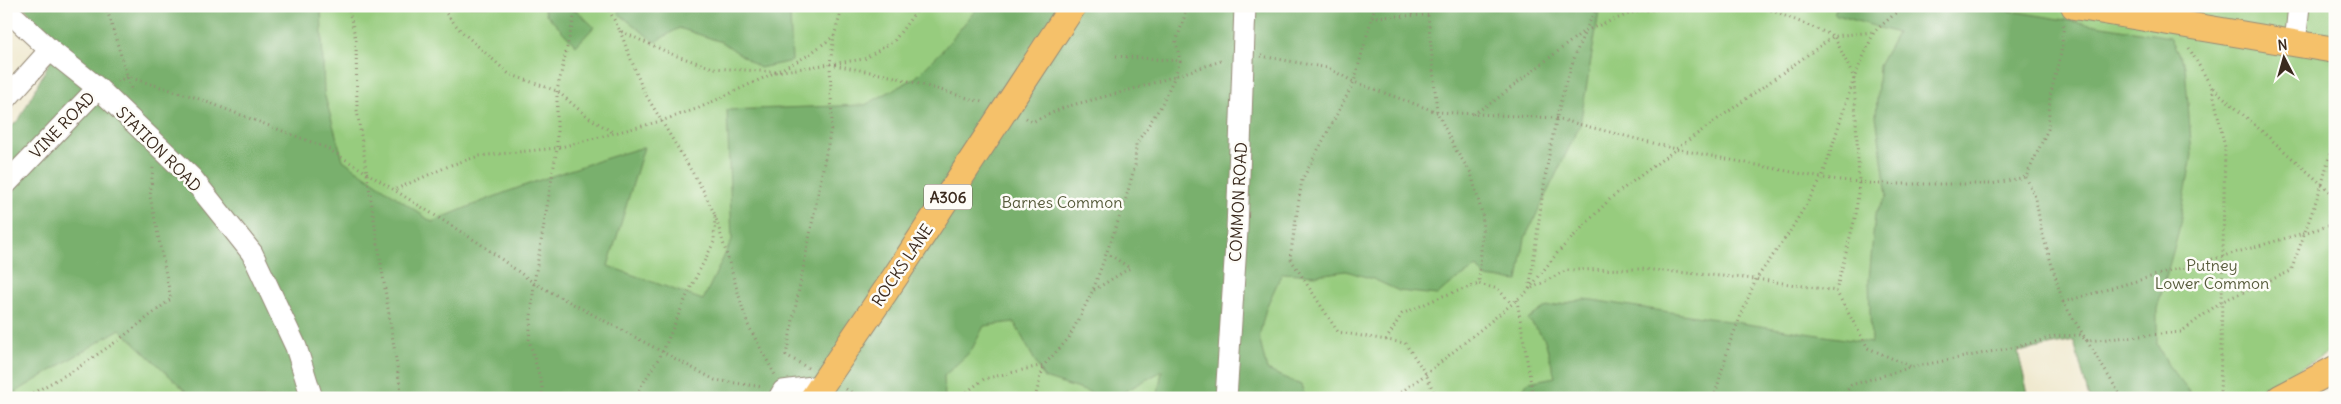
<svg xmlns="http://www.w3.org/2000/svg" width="2341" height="404" viewBox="0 0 2341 404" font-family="Delius,sans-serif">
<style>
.green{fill:#97cc7e;stroke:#697b4e}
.forest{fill:#79b06d;stroke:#5a6d46}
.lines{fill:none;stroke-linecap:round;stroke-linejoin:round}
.minor-casing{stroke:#958976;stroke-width:23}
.major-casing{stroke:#958976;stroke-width:28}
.path{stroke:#958976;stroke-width:3;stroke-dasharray:1 4;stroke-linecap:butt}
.minor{stroke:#fff;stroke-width:21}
.major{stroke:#f5c16b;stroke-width:26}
.labels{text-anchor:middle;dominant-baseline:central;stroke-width:5;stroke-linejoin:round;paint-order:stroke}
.shield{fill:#fdfcf7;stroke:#75695f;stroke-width:1}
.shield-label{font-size:15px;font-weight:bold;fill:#3b2a1e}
.street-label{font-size:16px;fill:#3b2a1e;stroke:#fdfcf7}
.park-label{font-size:16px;fill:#575b3b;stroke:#fdfcf7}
</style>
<rect width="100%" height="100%" fill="#fdfcf7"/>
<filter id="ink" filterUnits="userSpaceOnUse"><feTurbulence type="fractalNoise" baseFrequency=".02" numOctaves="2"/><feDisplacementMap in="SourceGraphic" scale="10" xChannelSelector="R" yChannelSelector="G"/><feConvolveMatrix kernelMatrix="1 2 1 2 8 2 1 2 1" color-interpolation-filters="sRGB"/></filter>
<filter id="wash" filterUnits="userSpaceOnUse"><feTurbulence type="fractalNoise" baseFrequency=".0096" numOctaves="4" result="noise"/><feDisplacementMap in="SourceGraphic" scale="20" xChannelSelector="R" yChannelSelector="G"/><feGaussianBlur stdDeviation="1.12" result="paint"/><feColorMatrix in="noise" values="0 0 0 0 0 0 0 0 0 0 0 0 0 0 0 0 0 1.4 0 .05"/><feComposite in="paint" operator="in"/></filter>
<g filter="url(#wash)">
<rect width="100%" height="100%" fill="#efe8cd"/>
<path class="green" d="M32 6H2335V349L2249 398H2089L2074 341 2018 352 2029 398H6V203L118 86Z"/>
<path class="forest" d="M23 6H321L324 93 343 160 432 222C501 192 572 168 644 147L608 266 703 300 732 240 727 110 865 105 915 78 941 52 979 6H1600L1580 125 1525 238 1518 281 1485 277 1477 267 1446 287 1437 295 1399 291 1373 279 1346 271 1317 275 1282 273 1266 308 1259 337 1267 370 1301 385 1306 398H1157L1162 371 1113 398H1107L1044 378 1014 322 984 326 971 351 944 376 945 398H193L120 329 6 398V132L20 118 58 46Z
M543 6H572L594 27 576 46 546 14Z
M621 6H786L790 14 792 61 760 68 722 42 679 28 655 42 618 13Z
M1837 6H1980L2170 37 2185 66 2192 155 2178 234 2157 309V344L2168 365 2194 398H2089L2074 341 2018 352 2029 398H1513L1529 382 1555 377 1545 340 1528 319 1544 308 1585 299 1871 343 1869 280 1875 214 1887 196 1876 116 1879 66 1897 33 1834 14Z"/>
</g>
<g filter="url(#ink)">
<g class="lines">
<g class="minor-casing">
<path id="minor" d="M6 9 50 50 98 88 192 178 252 253 296 347 312 398
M2295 43 2299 6
M6 99 50 50
M6 184 98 88
M779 398 783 391 820 386
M1226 398 1237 230 1245 6"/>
</g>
<g class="major-casing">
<path id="major" d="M2074 6 2335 50
M813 398 895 277 1073 6
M2280 398 2335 369"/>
</g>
<path class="path" d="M106 6 132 92
M348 6 356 40 357 110 402 398
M440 6 460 30 509 74 557 91 588 117 614 133
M607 6 620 31 674 55 713 68 776 72 807 56 834 36 843 6
M1375 6 1354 82 1302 180 1290 258 1338 332 1405 343 1426 374 1436 398
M1431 6 1428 15 1437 112 1455 149 1471 173 1483 217 1479 284 1498 289 1512 304
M1372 17 1428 15
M620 31 643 90 704 192 715 215 714 242 688 293 663 351 634 398
M2189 48 2212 88 2225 147 2220 398
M1116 56 1180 61
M1261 56 1328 68 1354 82 1437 112 1555 118 1676 149 1822 178 1878 184H1991L2026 177 2048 129 2050 96 2061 53 2064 24
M830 64 895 77 985 103
M117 81 128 77 194 97 327 148 479 243 534 283 715 380 763 387
M2213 88 2335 196
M1473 114 1494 101 1584 31 1637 11 1702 6 1766 8 1834 36 1854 78 1859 182 1856 214 1836 291
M1026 118 1032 122 1065 107 1141 87 1224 60
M2026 177 2036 199 2041 229 2063 302 2087 341 2181 332 2221 302 2291 271 2322 184 2335 134
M396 189 451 165 479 156 557 148 661 121 699 108 776 72 864 59 894 41 920 6
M715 215 747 323 775 375
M1532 288 1567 270 1641 269 1756 279 1836 291 1868 348 1912 367
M1529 289 1558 252 1612 197 1676 149 1834 36 1874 32
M1094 290 1130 268 1107 253
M1517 300 1533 396 1546 398
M2063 302 2335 224
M1386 340 1402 314 1443 296 1479 284
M808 368 786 355 832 123 830 64 834 36
M846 389 860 398
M24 398 76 369 120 339 171 299 150 196 153 168
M542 398V385L529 340 534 283 557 148V91L574 17 580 6
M959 398 984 379 1044 365 1069 338 1093 290 1125 202 1135 165 1136 144 1161 106 1175 76 1180 61 1176 42 1188 6
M1035 398 1044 365
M1393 398 1426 374 1529 290C1544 195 1550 91 1598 6
M1714 398 1730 342 1756 279 1789 233 1822 178 1854 78 1874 32 1898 11 1899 6
M1842 398 1851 385 1912 367 2016 347 2056 336 2080 335 2087 341 2122 398"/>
<use href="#minor" class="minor"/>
<use href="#major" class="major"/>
</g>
</g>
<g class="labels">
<rect class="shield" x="924" y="184.5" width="48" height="25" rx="4"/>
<g class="shield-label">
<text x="948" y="197">A306</text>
</g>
<g class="street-label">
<text transform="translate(62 125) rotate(-46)">VINE ROAD</text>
<text transform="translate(159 149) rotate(45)">STATION ROAD</text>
<text transform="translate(1238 202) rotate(-87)">COMMON ROAD</text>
<text transform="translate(902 265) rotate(-56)">ROCKS LANE</text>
</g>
<g class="park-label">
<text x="1062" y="202">Barnes Common</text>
<text x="2212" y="265">Putney<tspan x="2212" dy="18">Lower Common</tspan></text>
</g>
</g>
<rect width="2341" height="404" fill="none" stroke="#fdfcf7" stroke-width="25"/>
<g transform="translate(2284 58) rotate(354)" stroke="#fdfcf7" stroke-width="4" paint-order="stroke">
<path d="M0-4L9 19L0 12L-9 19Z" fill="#3b2a1e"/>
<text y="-8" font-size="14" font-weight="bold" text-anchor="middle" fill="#3b2a1e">N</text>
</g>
</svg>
